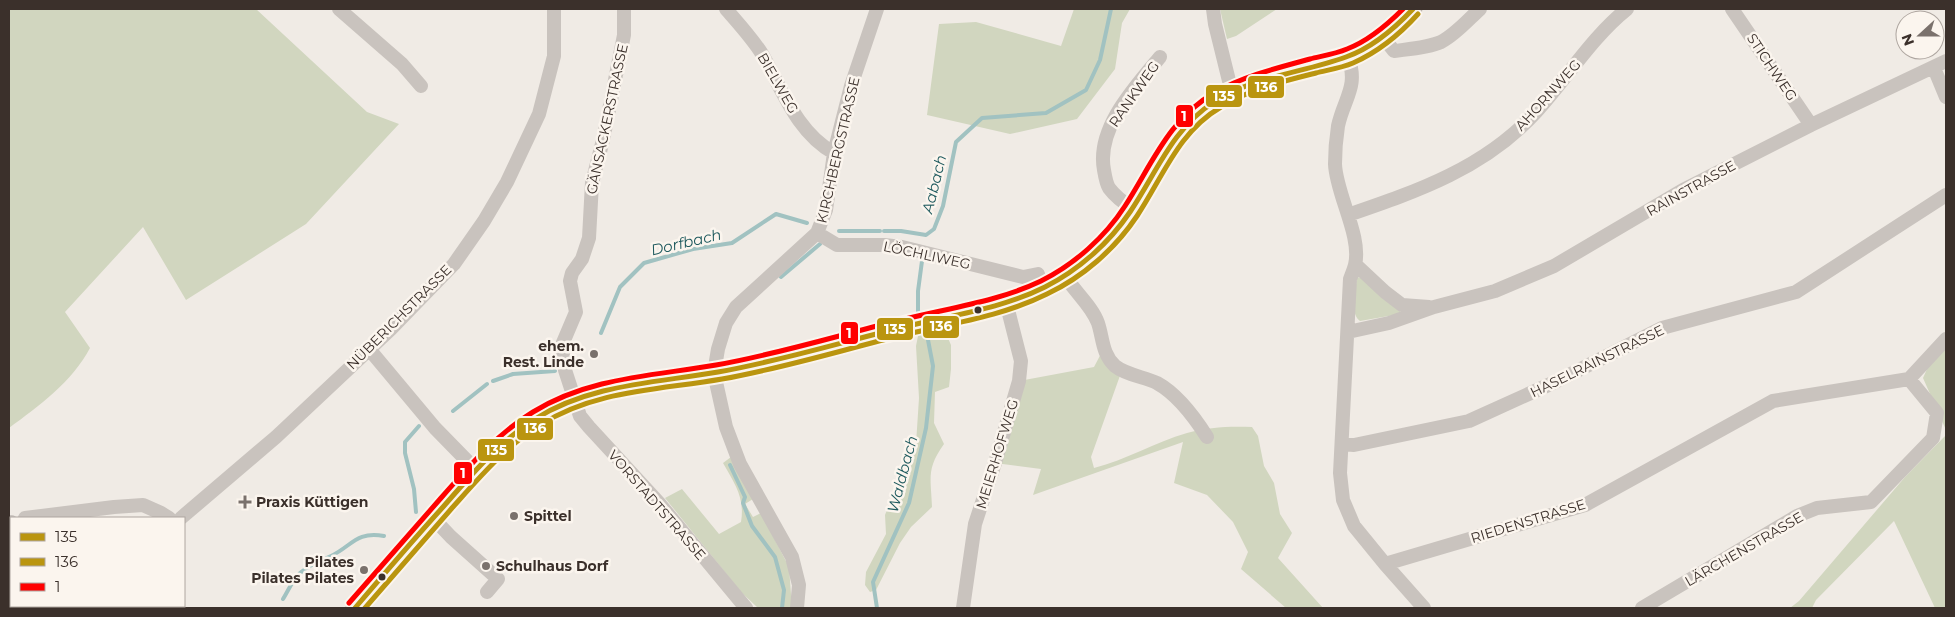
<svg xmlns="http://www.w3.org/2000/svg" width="1955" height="617" viewBox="0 0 1955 617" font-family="Montserrat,sans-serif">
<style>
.green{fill:#d1d6bf}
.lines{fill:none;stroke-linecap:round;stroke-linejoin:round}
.stream{stroke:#a1c2c1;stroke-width:4}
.street{stroke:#c9c3be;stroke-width:14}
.secondary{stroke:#bab3ae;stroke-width:19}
.bus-1-casing{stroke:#fbf5ee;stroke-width:9}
.bus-2-casing{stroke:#fbf5ee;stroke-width:9}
.bus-3-casing{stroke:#fbf5ee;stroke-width:9}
.bus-1{stroke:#ba950f;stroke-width:5}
.bus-2{stroke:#ba950f;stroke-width:5}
.bus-3{stroke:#f00;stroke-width:5}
.bus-dot{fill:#3b302b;stroke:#fbf5ee;stroke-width:2}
.poi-dot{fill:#7a716c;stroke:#fbf5ee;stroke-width:2}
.labels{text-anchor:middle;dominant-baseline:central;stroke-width:5;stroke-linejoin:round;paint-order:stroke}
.street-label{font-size:14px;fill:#3b302b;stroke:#fbf5ee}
.poi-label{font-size:14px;font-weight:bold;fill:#3b302b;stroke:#fbf5ee;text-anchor:start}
.water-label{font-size:15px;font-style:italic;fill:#1f5a5e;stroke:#fbf5ee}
.line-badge{stroke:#fbf5ee;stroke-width:2}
.badge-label{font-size:14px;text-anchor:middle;font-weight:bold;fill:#fff}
</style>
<rect width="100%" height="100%" fill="#f0ebe5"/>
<path class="green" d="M9 9H256L367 112 399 124 306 224 186 300 143 227 65 312 90 348C72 382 39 406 9 428Z
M1074 9H1130L1122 23 1115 69 1077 119 1010 134 927 115 939 24 976 22 1061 46Z
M1220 9H1277L1236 36 1227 39Z
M1357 277 1362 278 1401 310 1400 314 1360 321C1349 313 1356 290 1357 277Z
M932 328 944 329 951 345V369L949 387 935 392 934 423 944 444C926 469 931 478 932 507L911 527 900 543 876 590 870 592 865 585 866 572 886 534 885 515 899 479 916 444 919 398 916 346 918 336Z
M1946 342V430L1923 378 1932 358Z
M1104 348 1122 370 1091 457 1094 468C1126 460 1155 442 1187 433 1207 427 1231 426 1252 427L1258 436 1264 466 1274 483 1280 514 1292 533 1278 558 1323 608H1286L1241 569 1248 552 1233 522 1207 495 1174 483 1183 442 1033 495 1041 469 995 463 1019 381 1094 367Z
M1946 435V608H1935L1894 521 1816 600 1812 608H1790L1799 601 1905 477Z
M731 457 753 499 745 504 753 517 761 513 789 567 792 608H758L741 592 665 498 682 489 719 534 741 522C745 498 735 484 723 463Z"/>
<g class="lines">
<path class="stream" d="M839 231H880
M884 231H901L926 235 934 229 943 206 956 142 982 118 1046 113 1086 90 1100 60 1111 9
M781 277 820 244
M918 312V291L922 261
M601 333 620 287 644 263 693 249 732 243 776 214 807 223
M493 381 513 374 555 371
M453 411 487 384
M730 465 745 497 743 503 752 526 775 557 784 590 782 608
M416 512 414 489 405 453V442L419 426
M283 599C288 591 293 579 300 573 309 565 321 560 331 556 352 546 356 531 384 536
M877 608 873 582 909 503 926 428 933 366 928 340"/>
<path class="street" d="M339 9 402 64 421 86
M624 9V35L603 140 592 183 589 238 582 259 572 273 570 281 576 312 562 345 565 370 580 416 589 427 659 503 746 608
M726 9C738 23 752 38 762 54 782 89 797 133 834 153
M1213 9 1215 24 1232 93
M1732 9 1811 125
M1383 37 1394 51C1409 49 1427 48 1441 42 1455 35 1468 20 1480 9
M1348 57C1359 87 1344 98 1338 126 1336 139 1335 151 1335 164 1336 194 1362 236 1355 265 1354 269 1352 274 1350 279L1340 473 1343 500 1354 526 1385 564 1585 505 1773 401 1909 379 1946 339
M1934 68 1946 97
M1132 208C1124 203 1115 196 1109 188 1106 183 1105 176 1104 170 1096 128 1135 87 1160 57
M1348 215C1418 191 1485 168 1536 112 1567 78 1592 37 1627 9
M817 233 837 245H884L902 247 1023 277 1038 274
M1355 264 1385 292 1402 305 1429 307
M1065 276C1075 292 1092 306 1098 323 1103 338 1102 354 1115 366 1126 375 1145 377 1157 383 1177 394 1195 418 1207 437
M1348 332 1389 323 1434 307 1495 291 1554 266 1683 190 1811 125 1946 61
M369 349 435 428 476 470
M1342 444 1354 445 1469 421 1555 382 1662 328 1796 292 1946 195
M25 518 114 507 143 505 161 513 169 518
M181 518 276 437 391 329 454 264 484 221 507 182 539 114 554 56V9
M433 518 451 537 498 579 487 592
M9 523 11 522
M1385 564 1424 608
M56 608 58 606
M797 608 799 585 792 557 740 464 726 427 714 373 718 349 726 323 736 307 817 233 826 210 834 153 851 86 877 9
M963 608 975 524 995 463 1019 381 1021 361 1006 302
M1642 608 1797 516 1817 508 1871 502 1933 438 1937 413 1909 379"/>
<path class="secondary" d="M355 608C386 573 417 536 449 500 479 466 509 432 551 410 601 382 657 382 713 373 777 363 841 343 904 327 950 316 1005 308 1047 286 1080 269 1110 242 1131 211 1153 176 1168 135 1203 109 1242 80 1302 70 1348 57 1373 45 1394 30 1413 9"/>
<g class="bus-1-casing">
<path id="bus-1" d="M355 608C384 574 413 540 443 507 471 475 499 442 535 419 591 384 655 383 718 372 781 361 842 342 904 327 952 315 1001 309 1045 287 1079 270 1109 243 1130 212 1157 172 1172 129 1214 102 1254 76 1302 73 1346 57 1372 48 1395 28 1413 9"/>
</g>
<g class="bus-2-casing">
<path id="bus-2" d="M365 608C394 575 423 541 452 508 479 478 505 447 540 425 595 390 659 390 722 379 785 368 845 349 907 334 954 323 1003 316 1047 294 1083 277 1115 249 1137 216 1163 177 1178 132 1221 107 1250 89 1284 81 1316 73 1328 70 1341 68 1353 63 1378 52 1400 34 1418 14"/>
</g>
<g class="bus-3-casing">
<path id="bus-3" d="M349 603C380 568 410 533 441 498 469 466 497 434 533 412 590 377 653 376 716 365 779 354 839 335 901 320 948 308 997 302 1041 281 1075 264 1105 237 1125 206 1152 164 1169 119 1214 93 1244 76 1277 68 1310 59 1322 56 1335 54 1347 49 1368 41 1387 25 1403 9"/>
</g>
<use href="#bus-1" class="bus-1"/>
<use href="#bus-2" class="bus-2"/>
<use href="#bus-3" class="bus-3"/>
</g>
<g class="bus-dot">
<circle cx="978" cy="310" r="4.5"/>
<circle cx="382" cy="577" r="4.5"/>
</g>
<g class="poi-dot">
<circle cx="594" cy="354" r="5"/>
<path d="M242.5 494.5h5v5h5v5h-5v5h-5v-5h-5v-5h5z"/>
<circle cx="514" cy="516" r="5"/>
<circle cx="486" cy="566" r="5"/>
<circle cx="364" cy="570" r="5"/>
</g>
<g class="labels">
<g class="street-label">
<text transform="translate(1772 67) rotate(56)">STICHWEG</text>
<text transform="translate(778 83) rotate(60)">BIELWEG</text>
<text transform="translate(1134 94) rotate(-55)">RANKWEG</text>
<text transform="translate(1548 95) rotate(-48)">AHORNWEG</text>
<text transform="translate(607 119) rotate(-78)">GÄNSACKERSTRASSE</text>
<text transform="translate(838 150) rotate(-77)">KIRCHBERGSTRASSE</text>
<text transform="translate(1691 188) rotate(-29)">RAINSTRASSE</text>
<text transform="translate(927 255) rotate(12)">LÖCHLIWEG</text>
<text transform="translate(399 317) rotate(-45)">NÜBERICHSTRASSE</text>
<text transform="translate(1597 361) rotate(-26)">HASELRAINSTRASSE</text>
<text transform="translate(997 454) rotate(-73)">MEIERHOFWEG</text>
<text transform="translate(657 505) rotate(49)">VORSTADTSTRASSE</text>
<text transform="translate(1528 521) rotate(-17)">RIEDENSTRASSE</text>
<text transform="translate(1744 549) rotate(-30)">LÄRCHENSTRASSE</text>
</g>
<g class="poi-label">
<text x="584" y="346" text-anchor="end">ehem.<tspan x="584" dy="16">Rest. Linde</tspan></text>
<text x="256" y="502">Praxis Küttigen</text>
<text x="524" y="516">Spittel</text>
<text x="354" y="562" text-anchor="end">Pilates<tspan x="354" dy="16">Pilates Pilates</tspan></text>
<text x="496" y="566">Schulhaus Dorf</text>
</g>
<g class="water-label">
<text transform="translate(934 184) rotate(-76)">Aabach</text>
<text transform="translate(686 242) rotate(-13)">Dorfbach</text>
<text transform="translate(902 474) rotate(-75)">Waldbach</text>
</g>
</g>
<g class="line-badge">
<rect x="1247" y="75" width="38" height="24" rx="5" fill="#ba950f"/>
<rect x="1205" y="84" width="38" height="24" rx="5" fill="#ba950f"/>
<rect x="1175" y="104" width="19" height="24" rx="5" fill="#f00"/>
<rect x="922" y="315" width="38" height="24" rx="5" fill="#ba950f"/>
<rect x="876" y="317" width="38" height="24" rx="5" fill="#ba950f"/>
<rect x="840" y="321" width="19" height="24" rx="5" fill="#f00"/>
<rect x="516" y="417" width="38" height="24" rx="5" fill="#ba950f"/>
<rect x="477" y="438" width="38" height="24" rx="5" fill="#ba950f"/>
<rect x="453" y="461" width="20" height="24" rx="5" fill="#f00"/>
</g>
<g class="badge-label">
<text x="1266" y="92">136</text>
<text x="1224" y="101">135</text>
<text x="1184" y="121">1</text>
<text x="941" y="331">136</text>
<text x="895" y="334">135</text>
<text x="849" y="338">1</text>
<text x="535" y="433">136</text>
<text x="496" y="455">135</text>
<text x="463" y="478">1</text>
</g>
<rect width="1955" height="617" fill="none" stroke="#3b302b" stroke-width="20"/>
<rect x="10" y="517" width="175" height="90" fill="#fbf5ee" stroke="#aea6a0"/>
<rect x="20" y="533" width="25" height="8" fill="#ba950f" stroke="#aea6a0"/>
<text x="55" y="542" font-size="15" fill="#3b302b">135</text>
<rect x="20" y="558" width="25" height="8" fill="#ba950f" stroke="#aea6a0"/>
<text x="55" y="567" font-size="15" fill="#3b302b">136</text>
<rect x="20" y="583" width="25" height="8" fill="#ff0000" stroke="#aea6a0"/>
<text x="55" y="592" font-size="15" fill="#3b302b">1</text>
<g transform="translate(1920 35) rotate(249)"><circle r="24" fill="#fbf5ee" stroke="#aea6a0"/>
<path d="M0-4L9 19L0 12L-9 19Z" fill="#7a716c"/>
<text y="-8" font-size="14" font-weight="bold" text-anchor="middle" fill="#3b302b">N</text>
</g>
</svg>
